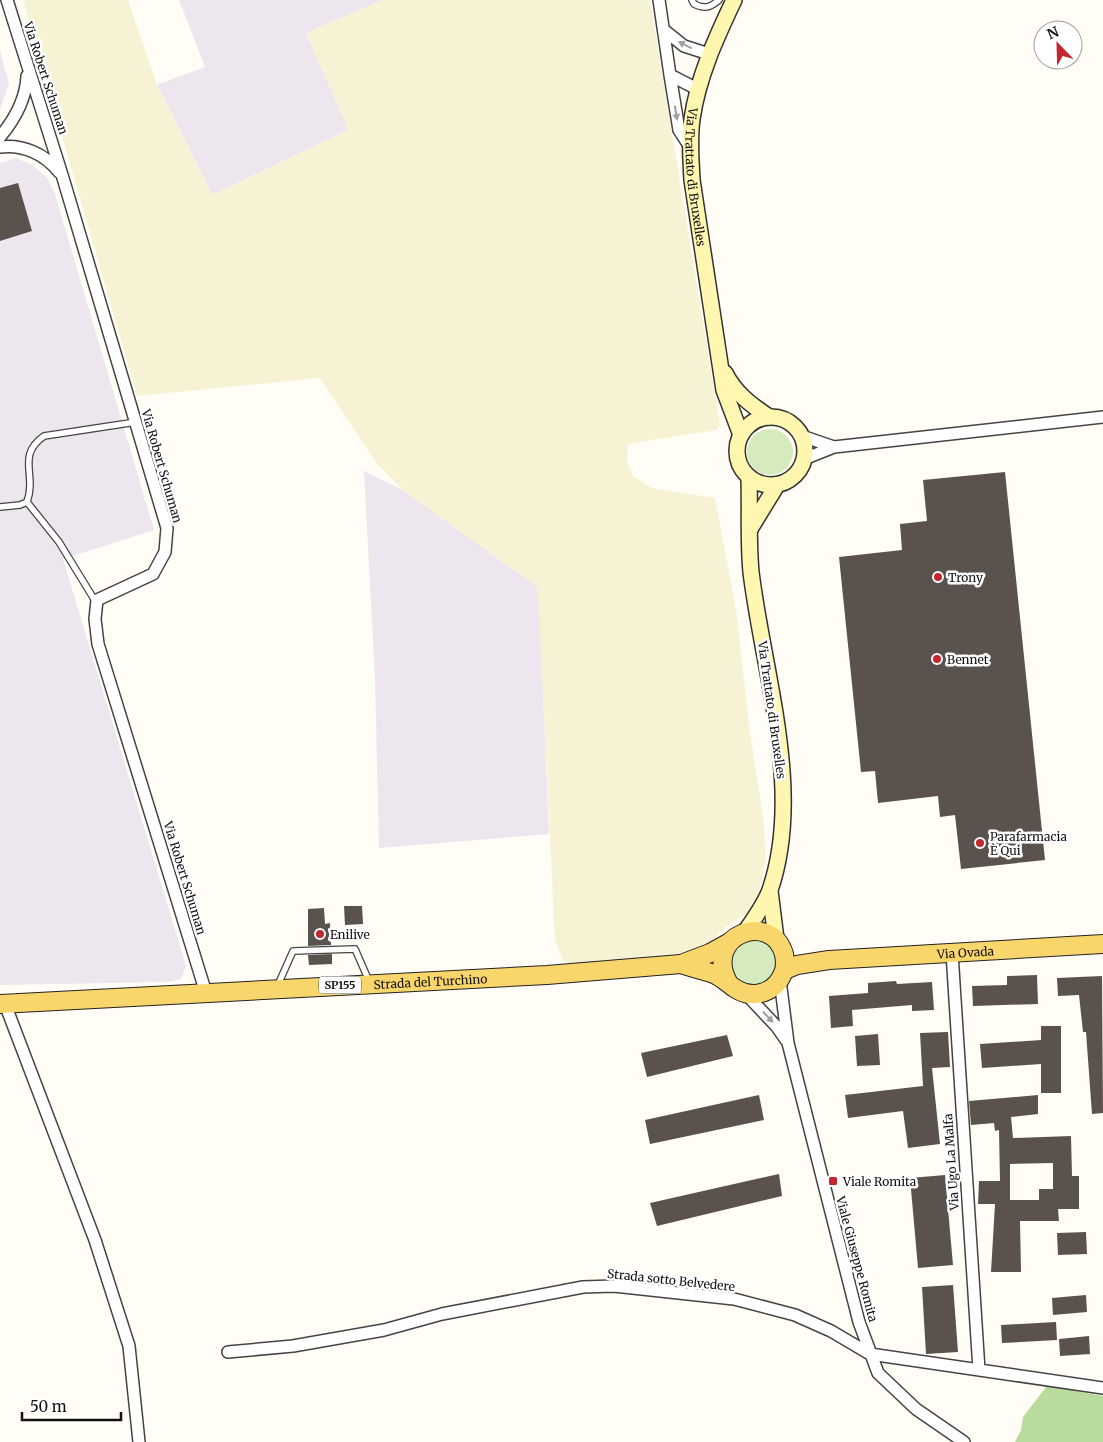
<svg xmlns="http://www.w3.org/2000/svg" width="1103" height="1442" viewBox="0 0 1103 1442" font-family="Merriweather,serif">
<style>
.industrial{fill:#eee6ef}
.farmland{fill:#f6f3d4}
.green{fill:#d5ebbd}
.forest{fill:#b9dc9c}
.building{fill:#5a524d;fill-rule:evenodd}
.lines{fill:none;stroke-linecap:round;stroke-linejoin:round}
.lane-casing{stroke:#444;stroke-width:8}
.street-casing{stroke:#444;stroke-width:14}
.secondary-casing{stroke:#333;stroke-width:18}
.primary-casing{stroke:#222;stroke-width:20}
.lane{stroke:#fff;stroke-width:5.5}
.street{stroke:#fff;stroke-width:11}
.secondary{stroke:#fff6b0;stroke-width:15}
.primary{stroke:#f9d66b;stroke-width:18}
.oneway{fill:#a0a0a0}
.poi-dot{fill:#c4262e;stroke:#fff;stroke-width:2}
.labels{text-anchor:middle;dominant-baseline:central;stroke-width:5;stroke-linejoin:round;paint-order:stroke}
.shield{fill:#fff;stroke:#585858;stroke-width:1}
.shield-label{font-size:11px;font-weight:bold;fill:#111}
.street-label{font-size:12px;fill:#111;stroke:#fff}
.poi-label{font-size:12px;fill:#111;stroke:#fff;text-anchor:start}
</style>
<rect width="100%" height="100%" fill="#fffdf5"/>
<path class="industrial" d="M179 0H383L306 33 349 130 212 195 157 85 205 67Z
M0 50 9 84 0 109Z
M16 158 32 165 47 177 55 194 154 530 63 559 186 966 181 979 167 982 0 985V163Z
M364 471 405 491 536 586 539 592 549 834 379 848 375 678Z"/>
<path class="farmland" d="M23 0H128L157 85 212 195 349 130 306 33 383 0H650L720 425 717 430 628 444 627 461 632 475 652 488 715 498 737 615 749 726 763 817 766 857 758 899 748 912 723 929 710 944 678 956 570 965 563 960 555 942 538 591 536 586 404 491 378 465 320 378 137 396Z"/>
<path class="green" d="M747 452a23 23 0 1 1 46 0a23 23 0 1 1-46 0Z
M761 939C776 951 779 959 773 978L753 988 733 978C729 951 730 940 761 939Z"/>
<path class="forest" d="M1047 1386 1103 1396V1442H1015L1021 1430 1023 1417Z"/>
<path class="building" d="M18 183 32 231 0 241V188Z
M1005 472 1045 860 961 869 955 815 940 817 938 796 878 803 875 771 861 772 839 557 902 550 900 524 927 521 923 480Z
M344 906H362L363 924 345 925Z
M324 908 325 924 330 923 331 945 308 946V909Z
M332 954V964L309 965 308 955Z
M1037 975 1038 1004 973 1006 972 986 1007 985V976Z
M1102 976 1103 1113 1092 1114 1086 1032H1083L1079 995 1058 996 1057 978Z
M896 981 897 984 932 982 934 1010 912 1011V1005L852 1010 853 1026 831 1028 829 996 868 993V983Z
M1041 1026H1061V1093H1041V1064L982 1068 980 1044 1041 1040Z
M948 1032 950 1067 932 1068 940 1144 908 1148 903 1111 848 1118 845 1095 923 1086 920 1033Z
M878 1034 880 1065 857 1066 855 1036Z
M727 1035 733 1056 647 1077 641 1053Z
M759 1095 764 1120 650 1144 645 1120Z
M1038 1095V1114L1011 1117 1013 1138 1071 1136 1072 1176H1079V1209H1058L1059 1221H1020L1021 1272H991L995 1204H978L979 1181H1000L999 1130 995 1131 994 1123 971 1125 969 1101ZM1053 1163V1189H1039V1200H1010V1164Z
M779 1174 782 1196 657 1226 650 1203Z
M945 1175 953 1265 918 1268 910 1178Z
M1086 1232 1087 1254 1058 1255 1057 1233Z
M953 1285 958 1352 926 1354 922 1287Z
M1086 1295 1087 1312 1053 1315 1052 1298Z
M1056 1322 1057 1340 1002 1343 1001 1325Z
M1089 1336 1090 1354 1060 1356 1059 1339Z"/>
<g class="lines">
<g class="lane-casing">
<path id="lane" d="M692 0 694 4C704 9 710 8 719 0
M27 502 59 542 94 599 97 600
M0 507 20 505 27 502C37 474 16 456 44 436L136 422
M277 987 293 951 355 949 369 981"/>
</g>
<g class="street-casing">
<path id="street" d="M7 0 63 178 167 528 165 552 153 574 97 600 95 619 98 644 206 993
M659 0 670 75 699 90
M664 30 684 46 709 54
M670 75 679 130 690 147
M0 137C15 119 26 100 27 76
M0 147C23 144 45 154 59 172
M802 436 834 447
M804 459 834 447 1103 417
M952 953 979 1370
M780 980 788 1043 859 1322 878 1373 916 1409 964 1442
M745 993 777 1027 786 1040
M5 1004 95 1240 129 1346 139 1442
M228 1352 293 1346 384 1330 442 1314 583 1287 614 1286 734 1299 795 1315 831 1331 870 1354 1103 1388"/>
</g>
<g class="secondary-casing">
<g id="secondary">
<path id="s1" d="M734 0C716 38 698 77 692 119 689 140 691 160 692 180L724 390 741 435"/>
<path d="M725 373C735 393 751 405 769 417"/>
<circle cx="771" cy="451" r="34"/>
<path d="M750 529 777 485"/>
<path d="M770 891 776 939"/>
<path d="M745 932C754 919 765 904 770 890 804 791 763 672 751 572 748 541 750 508 749 477"/>
</g>
</g>
<g class="primary-casing">
<g id="primary">
<path d="M681 964C691 968 703 970 714 974 723 978 728 984 736 989 754 1000 776 992 783 973 786 967 785 960 784 954 771 910 703 935 728 982"/>
<path id="s2" d="M785 970 797 965 829 960 1103 944"/>
<path id="s3" d="M0 1004 547 975 681 964 710 953 728 943"/>
</g>
</g>
<use href="#lane" class="lane"/>
<use href="#street" class="street"/>
<use href="#secondary" class="secondary"/>
<use href="#primary" class="primary"/>
</g>
<defs><path id="oneway-solid" d="M-6-.8H1V-3.2L6.5 0L1 3.2V.8H-6Z" transform="scale(1.25)"/></defs>
<g class="oneway">
<use href="#oneway-solid" transform="translate(685 45) rotate(-153)"/>
<use href="#oneway-solid" transform="translate(676 113) rotate(81)"/>
<use href="#oneway-solid" transform="translate(768 1017) rotate(47)"/>
</g>
<g class="poi-dot">
<circle cx="938" cy="577" r="5"/>
<circle cx="937" cy="659" r="5"/>
<circle cx="980" cy="843" r="5"/>
<circle cx="320" cy="934" r="5"/>
<rect x="828" y="1176" width="10" height="10" rx="2.5"/>
</g>
<g class="labels">
<rect class="shield" x="319" y="976.5" width="42" height="17" rx="4"/>
<g class="shield-label">
<text x="340" y="985">SP155</text>
</g>
<g class="street-label">
<text transform="translate(46 78) rotate(72)">Via Robert Schuman</text>
<text stroke="none"><textPath href="#s1" startOffset="185">Via Trattato di Bruxelles</textPath></text>
<text transform="translate(162 466) rotate(74)">Via Robert Schuman</text>
<text transform="translate(772 710) rotate(82)">Via Trattato di Bruxelles</text>
<text transform="translate(185 878) rotate(73)">Via Robert Schuman</text>
<text stroke="none"><textPath href="#s2" startOffset="182">Via Ovada</textPath></text>
<text stroke="none"><textPath href="#s3" startOffset="431">Strada del Turchino</textPath></text>
<text transform="translate(951 1162) rotate(-94)">Via Ugo La Malfa</text>
<text transform="translate(857 1259) rotate(75)">Viale Giuseppe Romita</text>
<text transform="translate(671 1280) rotate(6)">Strada sotto Belvedere</text>
</g>
<g class="poi-label">
<text x="948" y="577">Trony</text>
<text x="947" y="659">Bennet</text>
<text x="990" y="836">Parafarmacia<tspan x="990" dy="14">È Qui</tspan></text>
<text x="330" y="934">Enilive</text>
<text x="843" y="1181">Viale Romita</text>
</g>
</g>
<g transform="translate(1058 45) rotate(337)"><circle r="24" fill="#ffffff" stroke="#a0a0a0"/>
<path d="M0-4L9 19L0 12L-9 19Z" fill="#c4262e"/>
<text y="-8" font-size="14" font-weight="bold" text-anchor="middle" fill="#111111">N</text>
</g>
<path d="M22 1412v8h99v-8" fill="none" stroke="#111111" stroke-width="2.5"/>
<text x="30" y="1412" font-size="15" fill="#111111" stroke="#ffffff" stroke-width="4" paint-order="stroke">50 m</text>
</svg>
